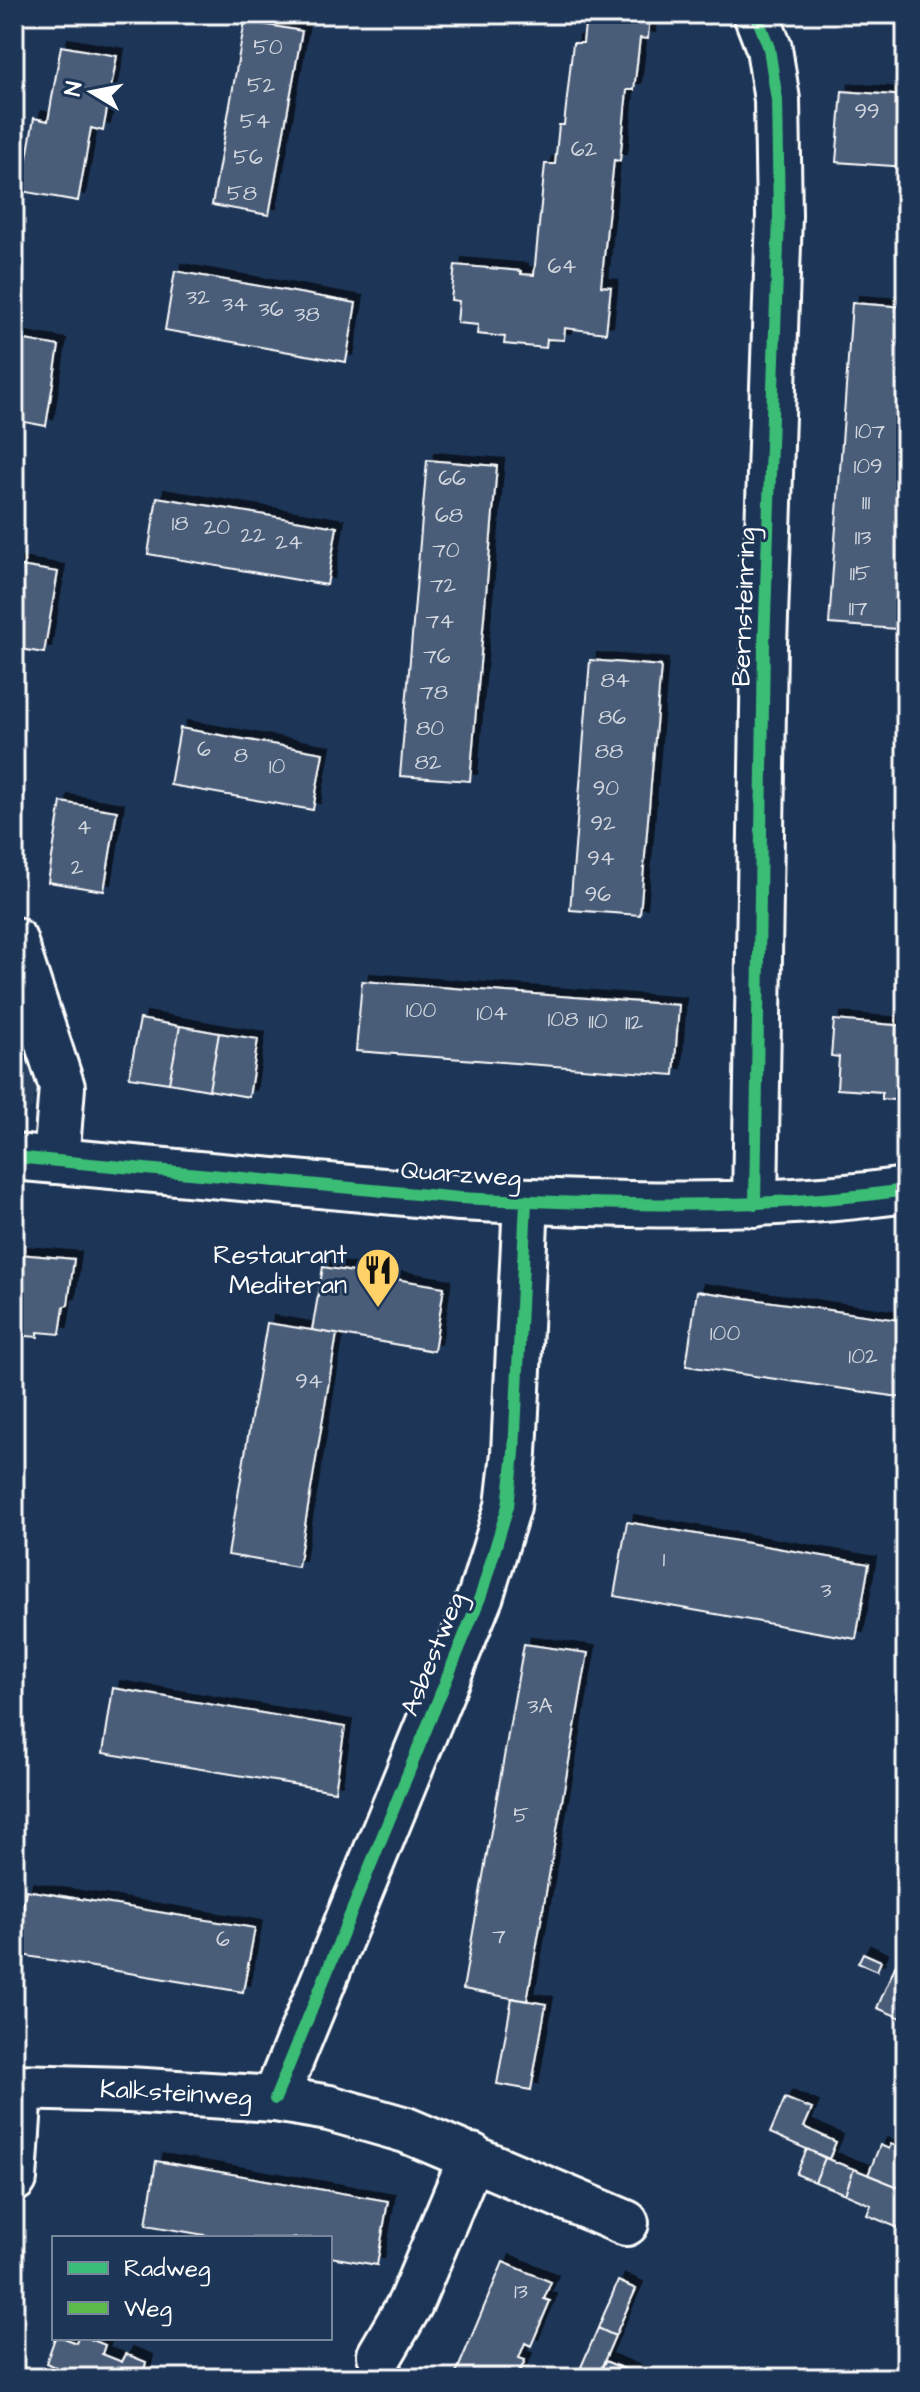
<svg xmlns="http://www.w3.org/2000/svg" width="920" height="2392" viewBox="0 0 920 2392" font-family="'Architects Daughter',sans-serif">
<style>
.built{fill:#2a4161}
.building{fill:#4a5d79;stroke:#fff;stroke-width:2;filter:url(#shadow)}
.lines{fill:none;stroke-linecap:round;stroke-linejoin:round}
.minor-casing{stroke:#fff;stroke-width:50}
.minor{stroke:#1d3557;stroke-width:44}
.quiet{stroke:#5cbc4b;stroke-width:10;stroke-dasharray:20 10;stroke-linecap:butt}
.cycleway-casing{stroke:#1d3557;stroke-width:17}
.cycleway{stroke:#3abd76;stroke-width:12}
.labels{text-anchor:middle;dominant-baseline:central;stroke-width:6;stroke-linejoin:round;paint-order:stroke}
.number-label{font-size:22px;fill:#d2d6de}
.street-label{font-size:26px;fill:#fff;stroke:#1d3557}
.poi-label{font-size:26px;fill:#fff;stroke:#1d3557;text-anchor:end}
</style>
<defs>
<filter id="shadow"><feDropShadow dx="7" dy="-7" stdDeviation="0" flood-color="#0009"/></filter>
</defs>
<rect width="100%" height="100%" fill="#1d3557"/>
<filter id="ink" filterUnits="userSpaceOnUse"><feTurbulence type="fractalNoise" baseFrequency=".0125" numOctaves="2"/><feDisplacementMap in="SourceGraphic" scale="16" xChannelSelector="R" yChannelSelector="G"/><feConvolveMatrix kernelMatrix="1 2 1 2 8 2 1 2 1" color-interpolation-filters="sRGB"/></filter>
<g filter="url(#ink)">
<path class="built" d="M14 1008 34 1065 36 1087 33 1106 21 1119 14 1121Z"/>
<path class="building" d="M591 14H650L648 39 640 38 634 90H627L620 161 614 160 601 286 611 287 606 333 565 328 564 340 547 339 546 348 504 344 505 337 477 334 478 325 457 323 459 301 451 300 455 265 521 271V274L534 275 545 164H555L559 125H564L573 43H583L586 15Z
M245 21 302 31 269 215 212 205Z
M61 46 117 56 103 131 91 128 78 201 21 191 34 118 48 121Z
M842 91 906 96V167L836 162Z
M175 271 356 303 346 362 165 330Z
M852 303 906 307V507L897 629 829 624Z
M14 338 59 346 46 426 14 420Z
M427 460 497 466 470 781 400 776Z
M157 497 337 527 327 585 148 554Z
M14 565 58 572 44 653 14 648Z
M590 660 661 666 640 915 570 910Z
M180 728 323 753 313 810 170 785Z
M61 802 117 811 104 891 48 882Z
M362 981 679 1005 674 1075 356 1051Z
M140 1019 180 1026 169 1083 129 1077Z
M834 1020 906 1026V1101L882 1099V1092L837 1089 839 1057 831 1056Z
M180 1026 219 1033 209 1090 169 1083Z
M219 1033 258 1039 249 1097 209 1090Z
M19 1254 74 1259 68 1305 64 1306 60 1334 38 1332V1337L14 1335V1258H18Z
M323 1267 444 1287 434 1351 312 1330Z
M697 1291 906 1321V1398L686 1366Z
M267 1323 337 1334 298 1567 228 1555Z
M627 1522 869 1564 856 1639 614 1596Z
M524 1644 588 1653 527 2001 463 1989Z
M113 1688 345 1727 335 1791 103 1753Z
M26 1890 255 1928 243 1992 15 1954Z
M906 1941V2020L877 2008Z
M863 1953 881 1961 877 1971 858 1963Z
M512 1998 546 2004 531 2090 497 2084Z
M785 2098 812 2109 804 2127 836 2142 829 2159 770 2133Z
M891 2144 906 2150V2190L868 2175 880 2145 889 2149Z
M807 2149 825 2158 815 2182 796 2174Z
M825 2158 854 2169 845 2194 815 2182Z
M156 2161 388 2201 377 2265 330 2257V2238H222L146 2225Z
M854 2169 906 2190V2231L867 2215 871 2205 845 2194Z
M503 2262 551 2282 544 2299 550 2301 531 2346 525 2343 519 2358 525 2360 517 2378H454Z
M618 2281 636 2289 615 2336 598 2328Z
M598 2328 615 2336 597 2378H586L578 2374Z
M55 2338H64L76 2343 78 2338H88L105 2345 102 2354 122 2362 126 2354 146 2362 144 2371 141 2378H60L63 2371 46 2363Z
M605 2361 646 2378H597Z"/>
<g class="lines">
<g class="minor-casing">
<g id="minor">
<path d="M14 940 62 1087 56 1161"/>
<path d="M14 1157 460 1198C608 1205 758 1211 906 1190"/>
<path d="M755 1204 764 646 779 216 777 100 769 48 756 14"/>
<path id="s1" d="M14 2087 128 2090 275 2099 329 2108 406 2130 626 2223"/>
<path d="M275 2099 481 1595 508 1506 514 1453 526 1201"/>
<path d="M14 2179 20 2087"/>
<path d="M380 2355 410 2304 472 2156"/>
</g>
</g>
<use href="#minor" class="minor"/>
<path class="quiet" d="M14 2179 20 2087"/>
<g class="cycleway-casing">
<path id="cycleway" d="M14 1157 460 1198C608 1205 758 1211 906 1190
M755 1204 764 646 779 216 777 100 769 48 756 14
M275 2099 481 1595 508 1506 514 1453 526 1201"/>
</g>
<use href="#cycleway" class="cycleway"/>
</g>
</g>
<defs>
<g id="restaurant-pin" transform="scale(2.3)"><path d="M0 17L-7.5 6A9.5 9.5 0 1 1 7.5 6Z" fill="#ffd166" stroke="#1d3557"/><path d="M-5-6h1v4h1v-4h1v4h1v-4h1v5L-1.5 .5V6h-2V.5L-5-1ZM5-6V6H3V1.5H1.5Q1.5-4 5-6Z" fill="#111"/></g>
</defs>
<g fill-rule="evenodd">
<use href="#restaurant-pin" x="378" y="1270"/>
</g>
<g class="labels">
<g class="number-label">
<text x="268" y="47">50</text>
<text x="261" y="85">52</text>
<text x="867" y="111">99</text>
<text x="255" y="121">54</text>
<text x="584" y="149">62</text>
<text x="248" y="157">56</text>
<text x="242" y="193">58</text>
<text x="562" y="266">64</text>
<text x="198" y="297">32</text>
<text x="235" y="304">34</text>
<text x="271" y="309">36</text>
<text x="307" y="314">38</text>
<text x="870" y="431">107</text>
<text x="868" y="466">109</text>
<text x="452" y="478">66</text>
<text x="866" y="502">111</text>
<text x="449" y="515">68</text>
<text x="180" y="523">18</text>
<text x="217" y="527">20</text>
<text x="253" y="535">22</text>
<text x="863" y="537">113</text>
<text x="289" y="542">24</text>
<text x="446" y="550">70</text>
<text x="860" y="573">115</text>
<text x="443" y="585">72</text>
<text x="858" y="608">117</text>
<text x="440" y="621">74</text>
<text x="437" y="656">76</text>
<text x="615" y="680">84</text>
<text x="434" y="692">78</text>
<text x="612" y="717">86</text>
<text x="430" y="728">80</text>
<text x="204" y="749">6</text>
<text x="609" y="751">88</text>
<text x="241" y="755">8</text>
<text x="428" y="762">82</text>
<text x="277" y="766">10</text>
<text x="606" y="788">90</text>
<text x="603" y="823">92</text>
<text x="84" y="827">4</text>
<text x="601" y="858">94</text>
<text x="77" y="867">2</text>
<text x="598" y="894">96</text>
<text x="421" y="1010">100</text>
<text x="492" y="1013">104</text>
<text x="563" y="1019">108</text>
<text x="598" y="1021">110</text>
<text x="634" y="1022">112</text>
<text x="725" y="1333">100</text>
<text x="863" y="1356">102</text>
<text x="309" y="1381">94</text>
<text x="664" y="1559">1</text>
<text x="826" y="1590">3</text>
<text x="540" y="1706">3A</text>
<text x="521" y="1815">5</text>
<text x="499" y="1936">7</text>
<text x="223" y="1939">6</text>
<text x="521" y="2291">13</text>
</g>
<g class="street-label">
<text transform="translate(744 607) rotate(-88)">Bernsteinring</text>
<text transform="translate(461 1174) rotate(4)">Quarzweg</text>
<text transform="translate(433 1654) rotate(-68)">Asbestweg</text>
<text stroke="none"><textPath href="#s1" startOffset="162">Kalksteinweg</textPath></text>
</g>
<g class="poi-label">
<text x="347" y="1255">Restaurant<tspan x="347" dy="30">Mediteran</tspan></text>
</g>
</g>
<rect width="920" height="2392" fill="none" stroke="#1d3557" stroke-width="48"/>
<rect x="24" y="24" width="872" height="2344" fill="none" stroke="#fff" stroke-width="3" filter="url(#ink)"/>
<rect x="52" y="2236" width="280" height="104" fill="#1d3557" stroke="#77869a" stroke-width="2"/>
<rect x="68" y="2262" width="40" height="12" fill="#3abd76" stroke="#77869a" stroke-width="2"/>
<text x="124" y="2276" font-size="24" fill="#ffffff">Radweg</text>
<rect x="68" y="2302" width="40" height="12" fill="#5cbc4b" stroke="#77869a" stroke-width="2"/>
<text x="124" y="2316" font-size="24" fill="#ffffff">Weg</text>
<g transform="translate(92 92) rotate(280)" stroke="#1d3557" stroke-width="6" paint-order="stroke">
<path d="M0-6L14 30L0 20L-14 30Z" fill="#ffffff"/>
<text y="-12" font-size="22" font-weight="bold" text-anchor="middle" fill="#ffffff">N</text>
</g>
</svg>
